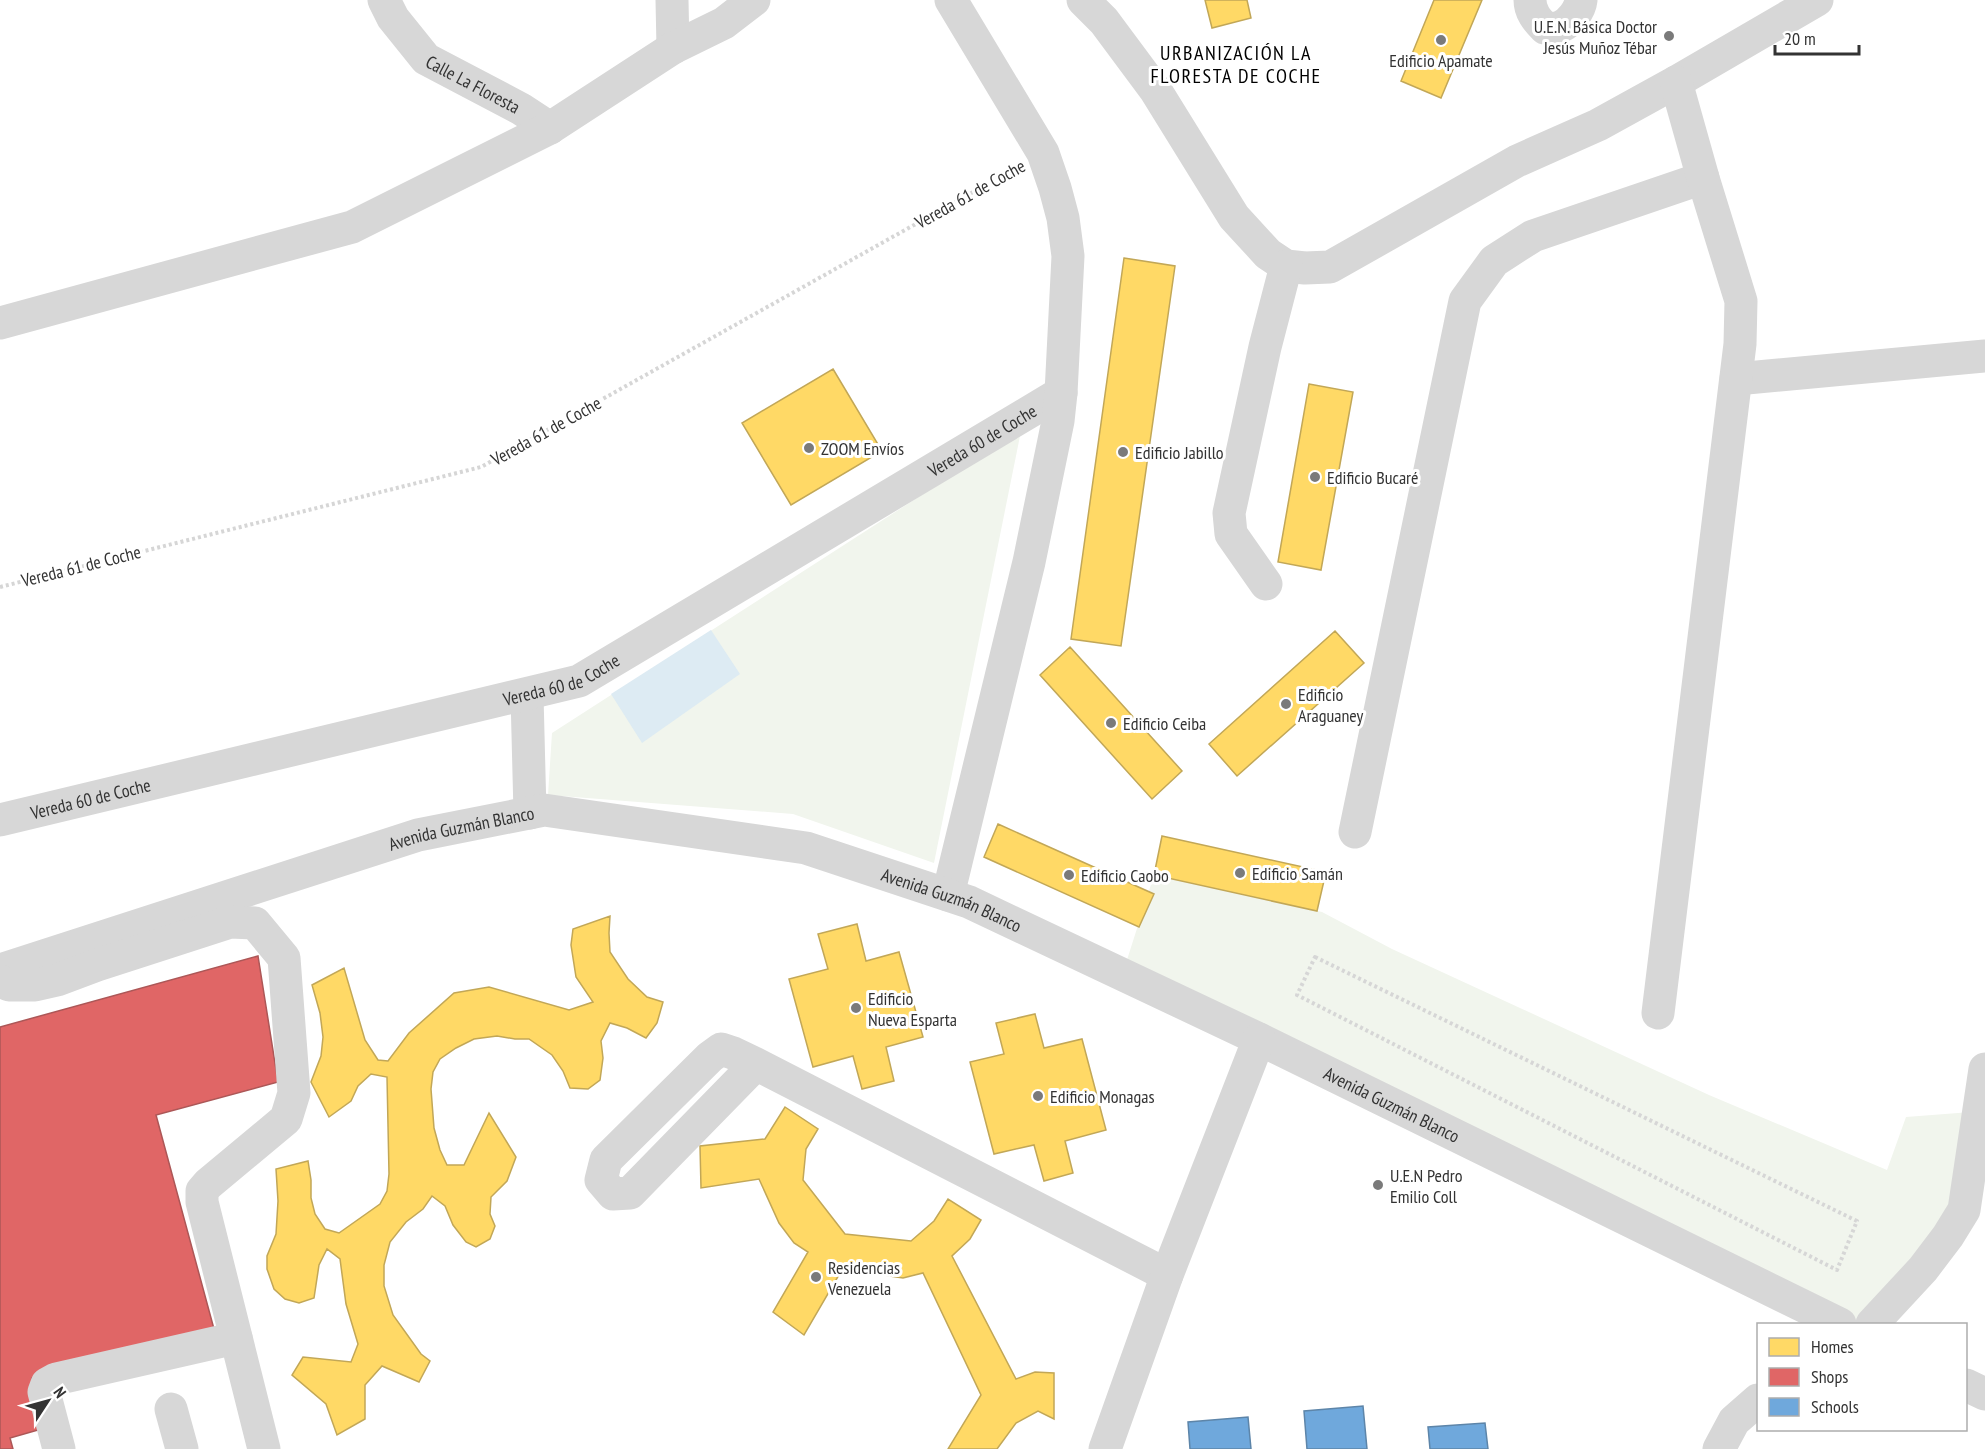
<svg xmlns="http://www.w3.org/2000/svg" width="1985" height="1449" viewBox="0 0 1985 1449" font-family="'PT Sans Narrow',sans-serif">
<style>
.green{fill:#f1f5ed}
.water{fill:#ddebf3}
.homes{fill:#ffd966;stroke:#c2a757;stroke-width:1.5}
.shops{fill:#e06666;stroke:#ac5757;stroke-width:1.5}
.schools{fill:#6fa8dc;stroke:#5d85a9;stroke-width:1.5}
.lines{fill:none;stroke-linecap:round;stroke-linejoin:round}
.path{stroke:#d6d6d6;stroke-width:4;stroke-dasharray:3 3;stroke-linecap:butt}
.minor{stroke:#d7d7d7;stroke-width:33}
.poi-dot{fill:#7a7a7a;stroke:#fff;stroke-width:2}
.labels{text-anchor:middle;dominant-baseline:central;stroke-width:6;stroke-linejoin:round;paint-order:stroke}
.poi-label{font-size:18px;fill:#333;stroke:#fff;text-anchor:start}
.street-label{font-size:18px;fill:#333;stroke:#fff}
.neighbourhood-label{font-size:20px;letter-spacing:1.5px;fill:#000;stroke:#fff}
</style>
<rect width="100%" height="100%" fill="#fff"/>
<path class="green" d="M1021 431 934 863 793 814 548 795 552 733Z
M1154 875 1322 912 1392 949 1709 1095 1887 1170 1906 1117 1971 1112 1953 1215 1856 1324 1126 963Z"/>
<path class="water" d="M711 630 740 674 642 743 611 694Z"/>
<path class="homes" d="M1205 0H1247L1251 18 1212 28Z
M1434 0H1482L1441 98 1401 81Z
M1124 258 1175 266 1121 646 1071 639Z
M833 369 882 451 791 505 742 423Z
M1309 384 1353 392 1321 570 1278 562Z
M1335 631 1364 663 1237 776 1209 744Z
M1070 647 1182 771 1152 799 1040 675Z
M998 824 1154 894 1139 927 984 857Z
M1162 836 1326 872 1317 911 1154 875Z
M610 916 609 933 610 952 628 979 647 997 663 1002 657 1023 646 1038 627 1028 610 1023 601 1041 603 1058 600 1080 588 1089 570 1088 563 1071 552 1055 529 1039H515L497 1036 474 1039 456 1048 440 1059 433 1072 431 1089 434 1128 440 1150 447 1165H464L489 1113 516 1157 507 1181 491 1197 490 1214 495 1226 490 1239 476 1247 466 1242 453 1225 445 1206 432 1196 423 1209 406 1222 390 1242 384 1265V1286L393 1315 421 1354 430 1361 419 1382 382 1366 365 1385V1419L337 1435 326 1404 292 1375 303 1357 351 1362 358 1344 346 1304 340 1259 327 1249 319 1265 314 1298 299 1303 285 1299 274 1289 267 1269V1256L276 1234 278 1201 276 1169 308 1161 311 1180V1198L315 1214 325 1229 339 1233 380 1204 387 1191 389 1174 387 1077 371 1074 358 1086 351 1101 329 1117 311 1082 321 1056 323 1037 320 1013 312 985 344 968 365 1040 378 1060 388 1061 409 1033 454 993 489 987 569 1010 593 1002 576 977 571 945 573 929Z
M857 924 866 961 899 952 923 1037 886 1047 894 1081 862 1089 853 1056 813 1067 789 979 828 969 818 934Z
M1035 1014 1044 1048 1082 1039 1106 1130 1065 1141 1073 1173 1044 1181 1034 1145 994 1154 970 1062 1004 1054 996 1023Z
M785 1107 818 1129 806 1149 803 1180 845 1234 911 1241 934 1221 948 1199 981 1220 970 1239 952 1256 1016 1379 1035 1372 1054 1373V1419L1038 1411 1016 1423 997 1449H948L981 1395 923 1273 903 1278 883 1275 840 1273 804 1335 773 1312 808 1252 794 1243 779 1223 759 1179 701 1188 700 1146 765 1139Z"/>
<path class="shops" d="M258 956 278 1082 156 1115 214 1329 32 1378 45 1428 10 1438 13 1449H0V1027Z"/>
<path class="schools" d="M1363 1406 1367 1449H1307L1304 1411Z
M1248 1417 1251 1449H1190L1188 1422Z
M1485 1423 1488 1449H1430L1428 1427Z"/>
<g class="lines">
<path class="path" d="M0 587 481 467 1016 168
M1315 957 1857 1221 1837 1270 1297 995Z"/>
<g class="minor">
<path id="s1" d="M384 0 393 18 426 59 521 109 550 128"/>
<path d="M672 0 673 48"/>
<path d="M1083 0 1104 21 1156 91 1234 217 1268 254 1286 266 1305 268 1330 267 1517 161 1598 125 1676 82 1817 0"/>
<path d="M1530 0C1530 12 1537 20 1545 28 1549 28 1556 29 1560 27 1570 23 1580 10 1581 0"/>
<path d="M0 323 352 227 550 128 673 48 724 23 754 0"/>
<path d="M1736 379 1985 356"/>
<path d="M1266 584 1231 534 1229 513 1265 347 1286 266"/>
<path d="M527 695 530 813"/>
<path id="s2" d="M0 820 579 681 1061 393"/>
<path d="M1355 832 1465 301 1494 261 1533 236 1703 178"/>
<path d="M948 895 1029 562 1058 421 1061 393 1068 256 1063 218 1055 188 1043 153 951 0"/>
<path id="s3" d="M0 970 418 835 544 810 806 848 969 902 1259 1039 1840 1324"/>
<path d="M0 981 9 985H35L57 980 97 965 230 922 255 923 284 958 294 1093 286 1119 208 1184 202 1191V1202L264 1449"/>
<path d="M1658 1013 1740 344 1741 301 1703 178 1676 82"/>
<path d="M756 1064 630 1193 613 1194 601 1180 606 1160 710 1057 721 1049 733 1053 756 1064 1167 1275"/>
<path d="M1872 1324 1923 1269 1948 1236 1964 1210 1985 1069"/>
<path d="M1966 1385 1985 1394"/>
<path d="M171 1409 182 1449"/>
<path d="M59 1449 44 1392 47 1384 56 1379 236 1338"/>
<path d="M1105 1449 1167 1275 1259 1039"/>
<path d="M1719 1449 1734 1421 1758 1400"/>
</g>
</g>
<g class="poi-dot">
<circle cx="1669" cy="36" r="6"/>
<circle cx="1441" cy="40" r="6"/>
<circle cx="809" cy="448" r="6"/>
<circle cx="1123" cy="452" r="6"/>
<circle cx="1315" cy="477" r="6"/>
<circle cx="1286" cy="704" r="6"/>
<circle cx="1111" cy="723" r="6"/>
<circle cx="1240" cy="873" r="6"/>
<circle cx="1069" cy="875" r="6"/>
<circle cx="856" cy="1008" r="6"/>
<circle cx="1038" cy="1096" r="6"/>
<circle cx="1378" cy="1185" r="6"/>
<circle cx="816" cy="1277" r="6"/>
</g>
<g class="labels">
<g class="poi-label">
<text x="1657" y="26" text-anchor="end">U.E.N. Básica Doctor<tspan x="1657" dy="21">Jesús Muñoz Tébar</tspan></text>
<text x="1441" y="60" text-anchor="middle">Edificio Apamate</text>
<text x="821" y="448">ZOOM Envíos</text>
<text x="1135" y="452">Edificio Jabillo</text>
<text x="1327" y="477">Edificio Bucaré</text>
<text x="1298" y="694">Edificio<tspan x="1298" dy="21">Araguaney</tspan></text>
<text x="1123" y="723">Edificio Ceiba</text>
<text x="1252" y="873">Edificio Samán</text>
<text x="1081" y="875">Edificio Caobo</text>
<text x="868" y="998">Edificio<tspan x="868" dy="21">Nueva Esparta</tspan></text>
<text x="1050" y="1096">Edificio Monagas</text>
<text x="1390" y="1175">U.E.N Pedro<tspan x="1390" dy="21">Emilio Coll</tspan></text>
<text x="828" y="1267">Residencias<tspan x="828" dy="21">Venezuela</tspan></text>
</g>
<g class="street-label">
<text stroke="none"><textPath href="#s1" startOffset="126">Calle La Floresta</textPath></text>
<text transform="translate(970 194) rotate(-29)">Vereda 61 de Coche</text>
<text transform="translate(546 431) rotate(-29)">Vereda 61 de Coche</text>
<text stroke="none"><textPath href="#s2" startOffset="1065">Vereda 60 de Coche</textPath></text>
<text transform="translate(81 566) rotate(-14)">Vereda 61 de Coche</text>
<text stroke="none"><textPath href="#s2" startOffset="579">Vereda 60 de Coche</textPath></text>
<text stroke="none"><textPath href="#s2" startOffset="93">Vereda 60 de Coche</textPath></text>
<text stroke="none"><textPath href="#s3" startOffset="483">Avenida Guzmán Blanco</textPath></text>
<text stroke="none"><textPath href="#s3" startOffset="987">Avenida Guzmán Blanco</textPath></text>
<text stroke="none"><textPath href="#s3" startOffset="1473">Avenida Guzmán Blanco</textPath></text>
</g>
<g class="neighbourhood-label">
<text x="1236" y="53">URBANIZACIÓN LA<tspan x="1236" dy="23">FLORESTA DE COCHE</tspan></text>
</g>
</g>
<rect x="1757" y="1323" width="210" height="108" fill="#ffffff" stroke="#adadad" stroke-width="1.5"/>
<rect x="1769" y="1338" width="30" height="18" fill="#ffd966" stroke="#adadad" stroke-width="1.5"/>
<text x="1811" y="1353" font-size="18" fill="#333333">Homes</text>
<rect x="1769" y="1368" width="30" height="18" fill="#e06666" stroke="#adadad" stroke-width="1.5"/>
<text x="1811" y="1383" font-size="18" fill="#333333">Shops</text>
<rect x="1769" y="1398" width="30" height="18" fill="#6fa8dc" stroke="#adadad" stroke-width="1.5"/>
<text x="1811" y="1413" font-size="18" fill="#333333">Schools</text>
<g transform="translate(48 1401) rotate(54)" stroke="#ffffff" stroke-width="4.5" paint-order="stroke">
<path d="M0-4.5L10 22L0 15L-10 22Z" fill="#333333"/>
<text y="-9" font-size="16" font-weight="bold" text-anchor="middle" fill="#333333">N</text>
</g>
<path d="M1775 45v9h84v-9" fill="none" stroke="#333333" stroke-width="3"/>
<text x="1784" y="45" font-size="18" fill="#333333" stroke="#ffffff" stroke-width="4.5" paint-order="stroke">20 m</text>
</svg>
